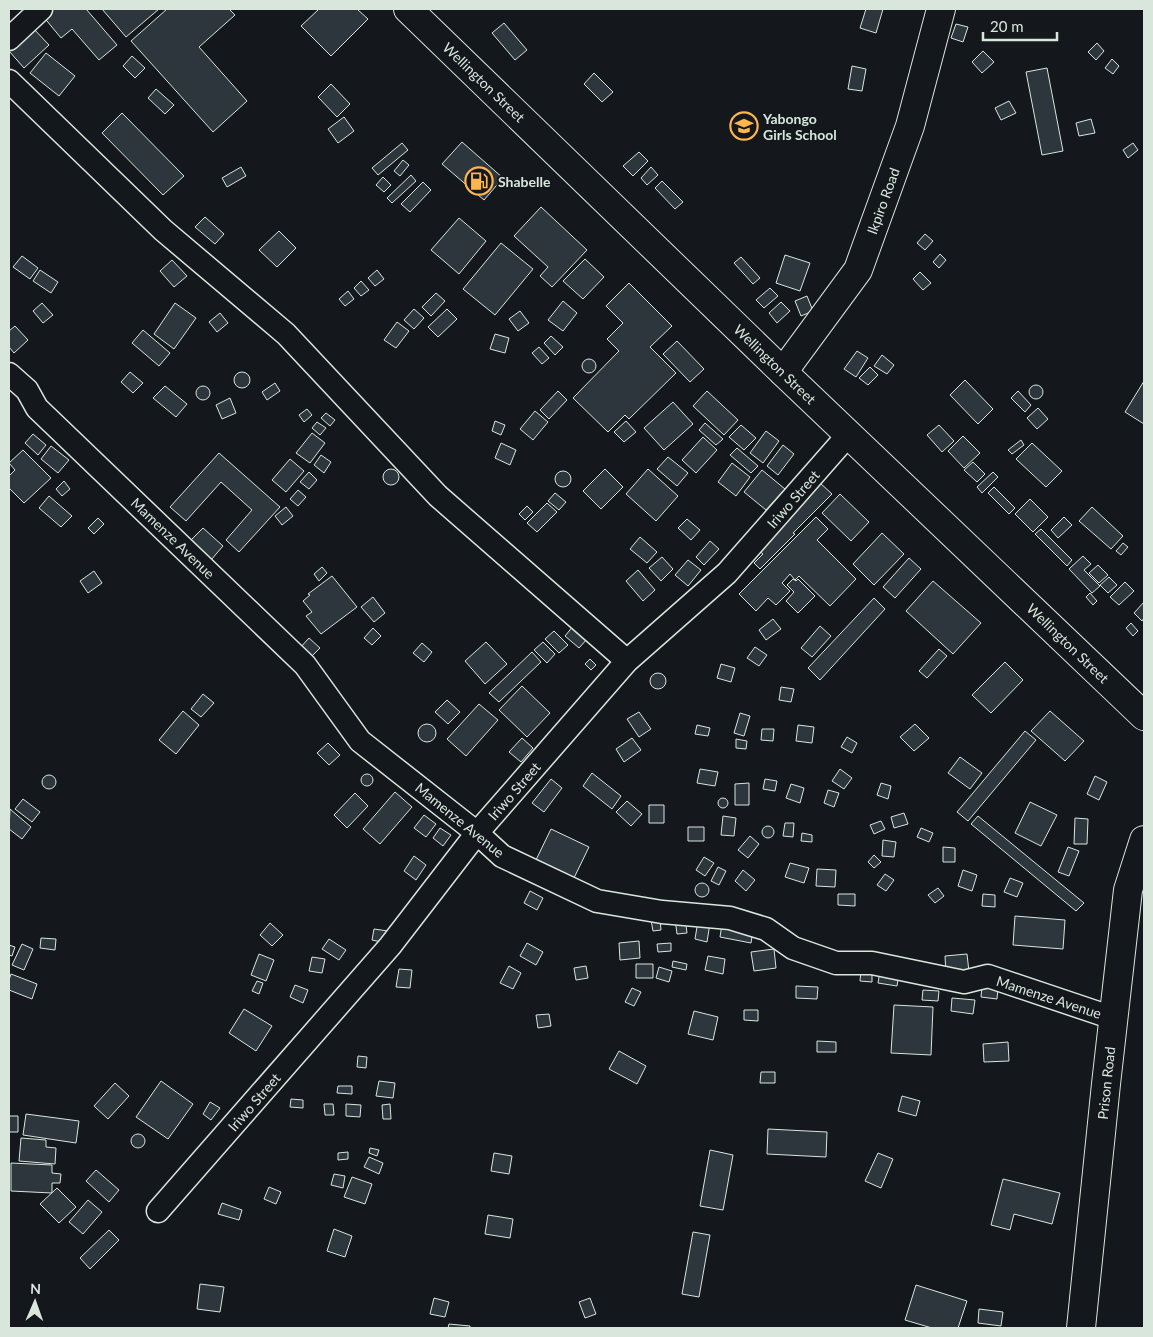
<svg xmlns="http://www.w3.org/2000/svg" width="1153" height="1337" viewBox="0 0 1153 1337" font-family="Lato,sans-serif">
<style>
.building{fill:#2c363c;stroke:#d8e6dc}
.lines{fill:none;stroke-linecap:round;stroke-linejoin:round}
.minor-casing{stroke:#d8e6dc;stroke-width:25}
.tertiary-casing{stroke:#d8e6dc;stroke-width:30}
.primary-casing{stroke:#d8e6dc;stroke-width:30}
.minor{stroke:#14181c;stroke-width:22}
.tertiary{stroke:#14181c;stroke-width:28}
.primary{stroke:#14181c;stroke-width:28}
.labels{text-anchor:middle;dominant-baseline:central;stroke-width:4;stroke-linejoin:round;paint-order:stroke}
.street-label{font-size:14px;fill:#d8e6dc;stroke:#14181c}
.poi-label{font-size:14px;font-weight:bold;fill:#d8e6dc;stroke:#14181c;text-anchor:start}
</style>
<rect width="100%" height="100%" fill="#14181c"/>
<path class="building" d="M49 9H86L117 45 99 60 72 29 61 38 42 15Z
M102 9H159L126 37Z
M167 9H229L235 15 199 47 247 101 213 132 131 41Z
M319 9H357L368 19 331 56 301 26Z
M866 9H883L876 33 860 28Z
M504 23 527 50 515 60 492 33Z
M956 24 968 27 963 42 951 38Z
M32 27 49 45 24 68 9 51V48Z
M1097 43 1104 51 1096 60 1088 52Z
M983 51 994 62 982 73 972 62Z
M46 53 75 76 59 96 30 73Z
M132 56 145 68 135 78 123 66Z
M1112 59 1119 66 1113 74 1105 68Z
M852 66 866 69 862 91 848 89Z
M1047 68 1063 151 1042 155 1026 72Z
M594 73 613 92 602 102 584 84Z
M331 84 350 104 337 117 318 97Z
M156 89 174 105 165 114 148 98Z
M1009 101 1016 113 1001 120 995 108Z
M122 113 184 176 163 195 102 133Z
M344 117 354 131 338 143 328 129Z
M1091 119 1095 133 1079 136 1076 123Z
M462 142 503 178 484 200 442 164Z
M402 143 408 150 378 175 372 168Z
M1133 143 1138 150 1128 158 1123 150Z
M639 152 648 161 633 176 623 166Z
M403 160 409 165 400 176 394 171Z
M241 167 246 176 227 187 222 178Z
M651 167 658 175 647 185 641 178Z
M411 175 416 181 392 203 387 198Z
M383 177 391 185 384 192 376 185Z
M662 181 683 202 675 209 655 188Z
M423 182 431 190 410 212 401 204Z
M541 207 587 250 552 287 540 276 548 267 514 236Z
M205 217 224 234 215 244 195 227Z
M459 218 486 241 459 274 431 250Z
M279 231 296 248 277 267 259 250Z
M925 234 933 241 925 250 917 243Z
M501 243 533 269 495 315 463 289Z
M940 254 946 260 939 268 933 262Z
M785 255 810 263 800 291 776 283Z
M22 256 38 268 30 279 13 267Z
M741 257 760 278 753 284 734 263Z
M585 259 604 277 583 299 563 281Z
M172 260 187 276 174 287 160 271Z
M40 270 58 282 51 293 33 281Z
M377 270 384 279 375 286 368 278Z
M920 272 931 283 923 290 913 279Z
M361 281 369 290 361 296 354 288Z
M629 283 672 326 650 347 676 373 629 419 625 415 608 432 573 398 619 351 607 339 623 323 606 306Z
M770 288 778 296 764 308 756 300Z
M348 291 354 299 345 306 339 299Z
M436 293 445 301 431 316 422 307Z
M807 296 813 311 801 316 795 301Z
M563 301 577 313 563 331 548 320Z
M781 302 790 311 777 323 769 313Z
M42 303 53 315 43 323 33 311Z
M175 303 196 318 174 349 154 334Z
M414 309 424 318 414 329 404 320Z
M447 309 457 319 438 337 428 327Z
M520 311 529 323 518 331 509 319Z
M220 313 228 323 217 332 209 322Z
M397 322 409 331 396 348 384 340Z
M15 326 28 340 14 353 9 347V331Z
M143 330 170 353 159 366 132 343Z
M495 334 509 338 505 353 490 349Z
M551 336 563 347 555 355 544 343Z
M677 341 704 369 690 382 663 354Z
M539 347 549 358 542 364 532 353Z
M857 351 868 358 856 377 844 369Z
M882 355 894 365 887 374 874 366Z
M582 366a7 7 0 1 1 14 0a7 7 0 1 1-14 0Z
M870 367 878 375 868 385 859 378Z
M234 380a8 8 0 1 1 16 0a8 8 0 1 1-16 0Z
M130 372 143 383 133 393 121 382Z
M965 380 993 409 978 424 950 395Z
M1144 381V424L1125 412Z
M275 383 280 391 267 400 262 392Z
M1029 392a7 7 0 1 1 14 0a7 7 0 1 1-14 0Z
M165 386 187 404 176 417 153 398Z
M196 393a7 7 0 1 1 14 0a7 7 0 1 1-14 0Z
M558 391 567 400 549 419 540 410Z
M707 391 738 420 724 435 693 406Z
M1018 391 1031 405 1025 412 1011 398Z
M230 398 236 413 222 419 216 405Z
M673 402 693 424 664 450 644 428Z
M1038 408 1048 419 1037 429 1027 418Z
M307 409 312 415 304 422 299 415Z
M535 411 548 422 533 440 520 429Z
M326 413 335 420 330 426 321 418Z
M495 421 505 425 501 435 492 431Z
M626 421 636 432 624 442 614 432Z
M317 422 326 428 320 435 312 428Z
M705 423 723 439 716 445 699 430Z
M741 425 756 438 744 450 729 437Z
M939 425 954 441 942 452 927 435Z
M766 431 779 441 763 463 750 453Z
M312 433 325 443 310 463 296 453Z
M33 434 46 445 38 455 25 443Z
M963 436 980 453 964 468 948 451Z
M703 437 717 450 696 473 682 460Z
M1021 440 1024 445 1012 454 1008 450Z
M501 443 516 450 510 465 495 458Z
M1032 443 1062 471 1046 487 1016 459Z
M783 445 794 454 778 475 767 466Z
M51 446 69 460 58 473 41 459Z
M737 448 758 466 751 473 730 455Z
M23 450 51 478 24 503 9 488V476L15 470 9 463Z
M219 453 280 507 239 552 226 540 252 510 221 482 186 521 170 507Z
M321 455 331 462 324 473 314 465Z
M668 457 688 473 677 486 657 469Z
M290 459 304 471 286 492 272 480Z
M973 462 985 474 977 482 964 470Z
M732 463 750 477 736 496 718 482Z
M605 469 623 487 601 509 583 491Z
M648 469 678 496 656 521 626 494Z
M383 477a8 8 0 1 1 16 0a8 8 0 1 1-16 0Z
M762 470 785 489 766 510 744 492Z
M555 479a8 8 0 1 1 16 0a8 8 0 1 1-16 0Z
M309 472 317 480 309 489 300 482Z
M993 472 998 477 982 493 977 487Z
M64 481 70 489 62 496 56 489Z
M819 482 832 494 793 533 795 534 760 569 754 563 763 554 758 550 810 497 807 494Z
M994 487 1015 508 1009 514 988 493Z
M298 490 306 497 298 506 290 499Z
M555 493 566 502 559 510 548 501Z
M840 494 869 522 851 541 822 513Z
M49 496 72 516 61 527 39 508Z
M1030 499 1048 517 1033 532 1015 514Z
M547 503 557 512 537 532 527 523Z
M527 506 533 512 525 520 519 514Z
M286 507 293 516 282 525 275 516Z
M1092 507 1123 536 1111 549 1079 521Z
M816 517 828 529 817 540 856 579 830 606 799 576 795 580 790 574 782 583 790 591 776 605 768 598 756 611 739 594Z
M1064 517 1072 525 1058 538 1051 530Z
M98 518 104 524 94 534 88 528Z
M687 519 700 530 691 540 678 528Z
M203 528 223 546 211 560 190 541Z
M1041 529 1072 560 1067 566 1035 534Z
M882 533 904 554 874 585 853 564Z
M640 537 657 552 647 563 630 549Z
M710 541 719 549 704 565 696 557Z
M1123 543 1128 547 1121 555 1116 551Z
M1083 556 1091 564 1084 570 1100 586 1092 593 1069 569Z
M662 557 673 569 661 581 649 568Z
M909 558 921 569 895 598 883 587Z
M688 560 701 570 688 586 675 575Z
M1098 565 1108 575 1099 583 1089 573Z
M322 567 327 573 319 581 314 574Z
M638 570 655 590 643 601 626 581Z
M94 571 102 583 88 593 80 581Z
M332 576 357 607 321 634 306 616 312 612 303 601 310 595 308 594Z
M1109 577 1117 585 1108 593 1100 585Z
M793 579 796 581 798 579 815 596 798 613 786 601 794 592 787 585Z
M933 581 981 623 953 654 906 611Z
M1125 582 1134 591 1119 605 1110 597Z
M1090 593 1097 601 1093 605 1086 597Z
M373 597 385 613 374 622 361 607Z
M874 598 885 609 820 680 808 668Z
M1144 602V618L1142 621 1134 613Z
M773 619 781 629 766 640 759 630Z
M1131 623 1138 631 1133 636 1126 628Z
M574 625 588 638 579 648 565 636Z
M820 626 831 636 812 657 801 648Z
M373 628 381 636 372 645 364 638Z
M554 631 568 645 559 653 545 639Z
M309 638 320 648 309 659 299 649Z
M486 642 507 664 485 684 465 661Z
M543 642 555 654 547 663 534 650Z
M422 643 432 652 424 662 413 653Z
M755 647 767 655 759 666 747 658Z
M939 649 947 656 927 678 919 671Z
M532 652 541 662 499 702 489 693Z
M590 659 596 665 591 670 585 664Z
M1005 662 1023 680 991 713 972 695Z
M721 664 735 668 731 682 717 678Z
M650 681a8 8 0 1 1 16 0a8 8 0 1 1-16 0Z
M522 686 550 713 527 737 499 710Z
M781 687 794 689 791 702 779 700Z
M203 694 214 703 201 717 191 709Z
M447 700 460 712 448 724 435 712Z
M479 704 498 720 466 756 447 739Z
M183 711 199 725 176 754 159 740Z
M1050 711 1084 741 1065 761 1031 731Z
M639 712 651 729 639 737 627 719Z
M740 713 750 716 744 736 734 733Z
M915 724 929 738 914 751 900 737Z
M418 733a9 9 0 1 1 18 0a9 9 0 1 1-18 0Z
M697 725 710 728 708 736 695 734Z
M798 725 814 727 812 743 796 741Z
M762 729H774L773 741 761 740Z
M1025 731 1036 740 968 821 957 812Z
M847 737 857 743 852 753 841 747Z
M522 738 533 748 521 762 509 752Z
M632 738 641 750 624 762 616 749Z
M736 739 747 741 746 749 736 748Z
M328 743 340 755 329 765 317 753Z
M960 757 982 773 970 789 948 773Z
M700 769 718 772 715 786 697 783Z
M840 769 852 778 844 789 832 781Z
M592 773 621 796 612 809 583 786Z
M361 780a6 6 0 1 1 12 0a6 6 0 1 1-12 0Z
M42 782a7 7 0 1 1 14 0a7 7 0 1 1-14 0Z
M1095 776 1107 782 1099 800 1087 794Z
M551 779 562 788 544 812 532 803Z
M765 779 777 781 775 791 763 789Z
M749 783V805H735V784Z
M881 783 891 786 888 799 877 795Z
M791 784 804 788 800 803 786 798Z
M828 790 839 793 834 807 824 803Z
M395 792 412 807 380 844 363 829Z
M355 793 368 806 347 828 334 815Z
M718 803a5 5 0 1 1 10 0a5 5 0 1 1-10 0Z
M23 799 40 812 32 822 15 809Z
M627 801 642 814 631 826 616 812Z
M1030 802 1057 815 1041 846 1015 833Z
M649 805H664V823H649Z
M10 809 31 827 22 839 9 829Z
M904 813 908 824 894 828 891 817Z
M424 815 436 824 426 837 414 828Z
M723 816 736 818 734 836 721 835Z
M978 816 1084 903 1076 911 971 824Z
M1075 818 1088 819 1087 844H1074Z
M881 821 885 829 874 834 870 825Z
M785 823H794L793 837 783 836Z
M762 832a6 6 0 1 1 12 0a6 6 0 1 1-12 0Z
M688 827H704V841H688Z
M440 828 451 835 443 846 433 838Z
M921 828 933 833 929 842 917 837Z
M551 829 589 847 573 880 535 862Z
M802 833 812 835V842L801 841Z
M750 836 759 844 748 858 738 850Z
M883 840 896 842 894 857 882 856Z
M943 847 955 848V862H943Z
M1068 847 1079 851 1069 876 1058 872Z
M874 855 881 862 874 868 868 862Z
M414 856 426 865 416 880 404 871Z
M704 857 714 863 705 876 696 870Z
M790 863 809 868 804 883 785 877Z
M718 867 726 871 719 885 711 881Z
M817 869 836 870 835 887 816 886Z
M743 870 755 880 746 891 735 881Z
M963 870 977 875 972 891 958 886Z
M885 874 894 880 886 891 877 885Z
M1010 878 1023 883 1017 897 1004 892Z
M695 890a7 7 0 1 1 14 0a7 7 0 1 1-14 0Z
M938 888 944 896 935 903 928 895Z
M530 891 543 898 537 910 524 903Z
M838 894H855V906L838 905Z
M983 894 995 895V907L982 906Z
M1015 916 1065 920 1063 949 1013 945Z
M685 918 687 933 677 934 675 919Z
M660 919 661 930 653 931 651 920Z
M698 921 710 923 707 942 695 939Z
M270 923 283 935 272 946 260 935Z
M722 924 753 931 751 943 720 937Z
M374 929 388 931 386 943 372 940Z
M41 938 56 939 55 950 40 948Z
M329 939 346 950 339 960 322 949Z
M639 941 640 958 620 960 619 943Z
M527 943 543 952 536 965 520 956Z
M671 943V951L658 952 657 944Z
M22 944 33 949 24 970 12 965Z
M9 945 15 947 12 956 9 955Z
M774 949 776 968 754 971 751 952Z
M259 954 274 960 266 981 251 975Z
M967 954 969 972 946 974 945 956Z
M708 956 725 959 723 974 705 970Z
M312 957 325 959 322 973 309 971Z
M673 961 687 964 686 970 672 967Z
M636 964H653V978H636Z
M509 966 521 973 513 989 500 983Z
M586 966 588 978 576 980 574 968Z
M659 967 672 971 669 982 656 978Z
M399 969 412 970 410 988 396 987Z
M861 971H872V982L860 981Z
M880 971 899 974 897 986 878 983Z
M11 974 37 984 32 999 9 990V980Z
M257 981 263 983 259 994 252 991Z
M295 985 308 990 303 1003 290 997Z
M796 986 818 987 817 999 796 998Z
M982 986 998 988 997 999 981 997Z
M632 988 641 992 634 1006 625 1002Z
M923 990 939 991 938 1001 922 1000Z
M952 998 975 1000 973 1014 951 1011Z
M894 1005 933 1007 931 1055 891 1053Z
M244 1009 272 1026 256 1051 229 1033Z
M744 1010H758V1021L744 1020Z
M694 1011 718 1017 713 1040 688 1034Z
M549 1014 551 1026 538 1028 536 1015Z
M817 1041 836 1042V1052H817Z
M1008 1042 1009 1061 984 1062 983 1044Z
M619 1051 646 1066 637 1084 609 1069Z
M358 1056 367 1057 366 1068 357 1067Z
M761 1072H775V1083H760Z
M161 1081 193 1104 168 1139 136 1117Z
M379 1081 395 1083 393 1098 376 1096Z
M115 1083 129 1096 108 1119 94 1106Z
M338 1086H352V1094L337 1093Z
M902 1096 920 1101 916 1116 898 1111Z
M291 1099 303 1100V1108L290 1107Z
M210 1102 220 1108 211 1120 203 1114Z
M324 1104H333L334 1115H325Z
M346 1104 361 1105 360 1117 346 1116Z
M390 1104 391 1119H383L382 1105Z
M26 1114 79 1121 76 1143 23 1135Z
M9 1116H18V1132H9Z
M768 1129 827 1132 826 1157 767 1154Z
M131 1141a7 7 0 1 1 14 0a7 7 0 1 1-14 0Z
M21 1138 46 1140V1147L56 1148 55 1164 19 1161Z
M370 1148 379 1150 377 1156 369 1153Z
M710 1150 733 1155 723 1210 700 1206Z
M348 1152V1159L338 1160V1153Z
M494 1153 512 1156 509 1174 491 1171Z
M878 1153 893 1159 881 1188 865 1181Z
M369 1157 383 1163 379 1174 364 1167Z
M11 1163 52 1165V1173L61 1174 60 1183H52V1193L11 1191Z
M96 1170 119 1190 109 1202 86 1181Z
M334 1174 345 1176 343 1188 331 1185Z
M352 1177 372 1184 365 1204 344 1197Z
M1003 1179 1060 1193 1052 1224 1014 1214 1010 1230 991 1225Z
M269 1187 281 1192 276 1204 264 1199Z
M57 1188 76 1207 59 1223 40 1204Z
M88 1200 102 1212 83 1234 69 1222Z
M222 1203 242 1210 239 1220 218 1214Z
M488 1215 513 1219 510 1238 485 1234Z
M334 1229 352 1236 345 1257 327 1251Z
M109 1230 119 1240 90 1269 80 1258Z
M693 1232 710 1235 699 1297 682 1294Z
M200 1284 224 1287 220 1312 197 1309Z
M916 1285 967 1301 958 1328H932L905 1320Z
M434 1298 449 1302 445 1317 430 1314Z
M590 1298 596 1314 585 1318 579 1302Z
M979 1309 1003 1312 1001 1326 978 1323Z
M449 1324 470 1326V1328H448Z"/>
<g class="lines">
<g class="minor-casing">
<path id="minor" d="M9 39 41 9
M9 81 163 230 286 334 438 496 627 661
M9 374 27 390 37 408 305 665 360 741 477 833 502 856 597 901 662 912 730 918 766 929 793 948 836 963H872L964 982 988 976 1113 1018
M158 1211 390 946 477 833 627 661 727 573 849 434"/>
</g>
<g class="tertiary-casing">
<path id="tertiary" d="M783 372 858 270 910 126 941 9
M1081 1328 1106 1084 1128 890 1144 840"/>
</g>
<g class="primary-casing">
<path id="primary" d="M408 9 783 372 1144 716"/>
</g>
<use href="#minor" class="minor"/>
<use href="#tertiary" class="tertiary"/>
<use href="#primary" class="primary"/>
</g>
<defs>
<g id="school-ring" transform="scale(1.4375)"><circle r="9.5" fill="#14181c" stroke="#ffb74d" stroke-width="1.5"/><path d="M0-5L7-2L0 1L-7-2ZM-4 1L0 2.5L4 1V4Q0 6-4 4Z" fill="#ffb74d"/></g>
<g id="fuel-ring" transform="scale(1.4375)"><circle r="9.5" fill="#14181c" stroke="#ffb74d" stroke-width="1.5"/><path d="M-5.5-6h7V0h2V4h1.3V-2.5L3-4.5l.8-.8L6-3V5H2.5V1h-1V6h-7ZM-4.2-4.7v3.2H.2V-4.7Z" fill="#ffb74d"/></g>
</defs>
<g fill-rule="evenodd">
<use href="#school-ring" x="744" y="126"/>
<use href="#fuel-ring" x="479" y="181"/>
</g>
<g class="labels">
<g class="street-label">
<text transform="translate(484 82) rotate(44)">Wellington Street</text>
<text transform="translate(883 201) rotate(-70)">Ikpiro Road</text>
<text transform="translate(775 364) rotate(44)">Wellington Street</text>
<text transform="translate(793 499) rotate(-49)">Iriwo Street</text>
<text transform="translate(173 538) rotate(44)">Mamenze Avenue</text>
<text transform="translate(1068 643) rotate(44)">Wellington Street</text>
<text transform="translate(514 791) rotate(-49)">Iriwo Street</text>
<text transform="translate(460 820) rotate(39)">Mamenze Avenue</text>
<text transform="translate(1049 997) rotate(18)">Mamenze Avenue</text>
<text transform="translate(1106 1083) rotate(-84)">Prison Road</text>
<text transform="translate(254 1102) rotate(-49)">Iriwo Street</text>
</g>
<g class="poi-label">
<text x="763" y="118">Yabongo<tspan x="763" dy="16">Girls School</tspan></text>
<text x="498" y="181">Shabelle</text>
</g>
</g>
<rect width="1153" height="1337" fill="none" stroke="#d8e6dc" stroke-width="20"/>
<g transform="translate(35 1302) rotate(2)" stroke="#14181c" stroke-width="4" paint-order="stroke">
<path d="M0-4L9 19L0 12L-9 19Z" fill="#d8e6dc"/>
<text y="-8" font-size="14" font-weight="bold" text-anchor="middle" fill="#d8e6dc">N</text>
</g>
<path d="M983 32v8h74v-8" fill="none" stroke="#d8e6dc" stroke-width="2.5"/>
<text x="990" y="32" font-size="15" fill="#d8e6dc" stroke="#14181c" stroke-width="4" paint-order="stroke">20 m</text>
</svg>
